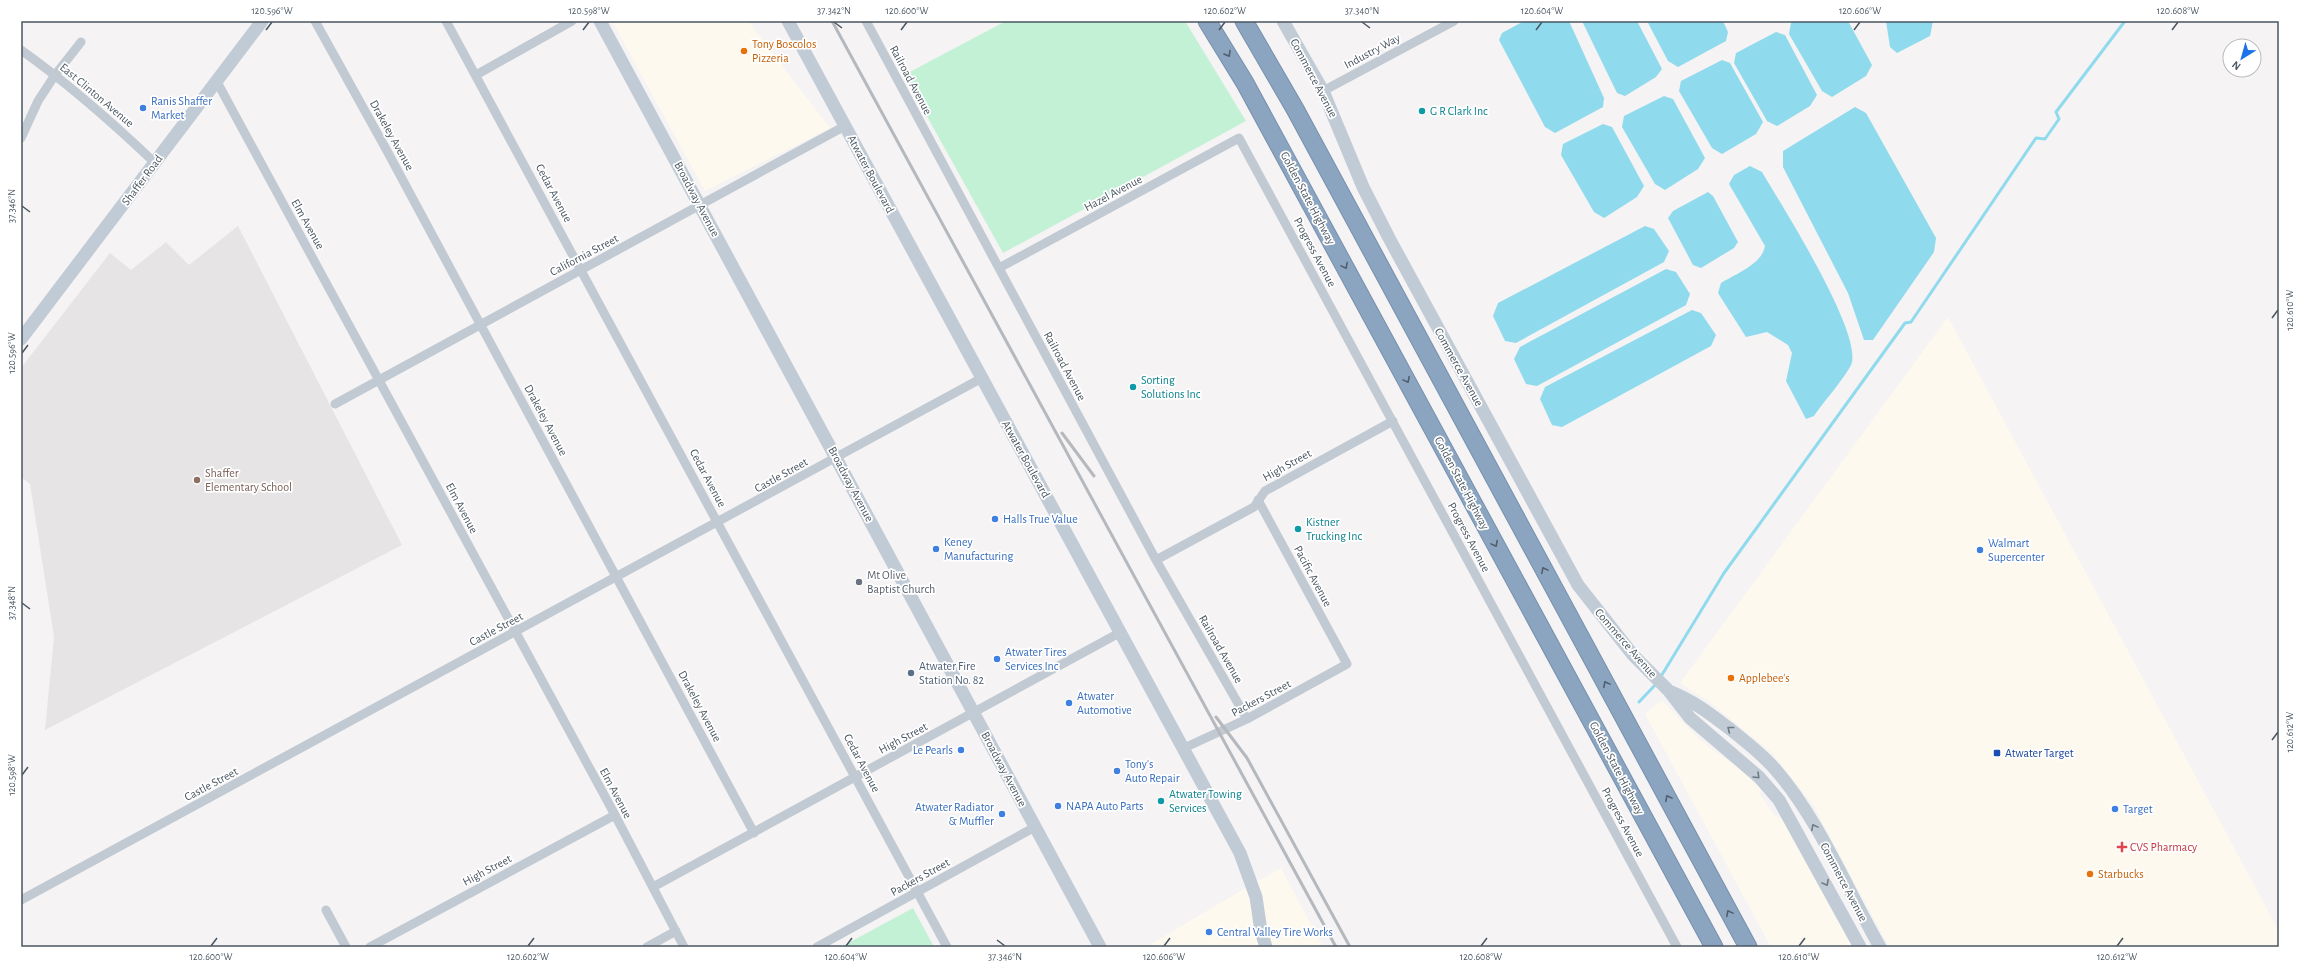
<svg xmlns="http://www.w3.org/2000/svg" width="2300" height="968" viewBox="0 0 2300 968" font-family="'Alegreya Sans',sans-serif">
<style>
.commercial{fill:#fdf9ef}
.education{fill:#e6e4e5}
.green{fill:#c3f1d5}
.water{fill:#90daee}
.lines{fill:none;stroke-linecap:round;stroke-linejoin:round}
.stream{stroke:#90daee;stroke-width:3}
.highway-casing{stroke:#7690ad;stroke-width:19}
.street{stroke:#c1cad2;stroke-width:9}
.secondary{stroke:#c1cbd6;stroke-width:13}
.highway{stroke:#8ba5c1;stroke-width:17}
.rail{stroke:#b5b8bd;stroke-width:3}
.oneway{stroke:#505e6b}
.oneway2{stroke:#6e7984}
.ticks{fill:none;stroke:#4a5661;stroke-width:1.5}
.food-dot{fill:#e8710a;stroke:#fff;stroke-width:1.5}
.shop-dot{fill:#3f7fe0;stroke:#fff;stroke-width:1.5}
.culture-dot{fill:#0f9aa8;stroke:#fff;stroke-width:1.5}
.education-dot{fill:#8d6e63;stroke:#fff;stroke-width:1.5}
.worship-dot{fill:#6b7280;stroke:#fff;stroke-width:1.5}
.service-dot{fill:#5c6f8a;stroke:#fff;stroke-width:1.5}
.transit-dot{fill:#1a4fb4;stroke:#fff;stroke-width:1.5}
.health-dot{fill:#e0444e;stroke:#fff;stroke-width:1.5}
.labels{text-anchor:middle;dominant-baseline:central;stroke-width:3.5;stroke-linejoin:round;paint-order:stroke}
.food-label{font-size:12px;fill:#c56008;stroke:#fff;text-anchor:start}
.street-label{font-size:12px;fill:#4a5661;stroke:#fff}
.shop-label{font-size:12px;fill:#366cbe;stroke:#fff;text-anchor:start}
.culture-label{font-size:12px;fill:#0d838f;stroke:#fff;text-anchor:start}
.education-label{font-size:12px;fill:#785e54;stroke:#fff;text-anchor:start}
.worship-label{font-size:12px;fill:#5b616d;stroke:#fff;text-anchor:start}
.service-label{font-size:12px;fill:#4e5e75;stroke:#fff;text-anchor:start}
.transit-label{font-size:12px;fill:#164399;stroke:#fff;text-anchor:start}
.health-label{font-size:12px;fill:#be3a42;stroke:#fff;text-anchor:start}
.neatline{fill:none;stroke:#4a5661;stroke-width:1.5}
.ticks-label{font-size:10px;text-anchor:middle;fill:#4a5661}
</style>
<rect width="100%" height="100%" fill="#f5f3f3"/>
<path class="commercial" d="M612 21H748L830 128 705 191Z
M1948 317 2279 931V947H1889L1813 805 1772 753 1711 703 1680 683Z
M1662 700 1699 739 1742 771 1761 789 1760 795 1775 816 1782 819 1852 947H1771L1645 714Z
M1281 868 1323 947H1146L1244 889Z"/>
<path class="education" d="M238 226 402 545 45 730 54 637 30 484 21 477V368L110 253 131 270 166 242 189 265Z"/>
<path class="green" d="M1006 21H1185L1246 121 1003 253 904 75Z
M913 908 934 947H841Z"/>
<path class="water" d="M1524 21H1569L1604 98 1603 107 1555 133 1545 127 1499 40 1502 33Z
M1582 21H1637L1662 69 1656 77 1625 96 1617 93Z
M1647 21H1723L1728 32 1726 41 1678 67 1668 61Z
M1796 21H1848L1872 65 1866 76 1832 97 1822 91 1789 34 1791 23Z
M1886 21H1933L1930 36 1897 53 1890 47Z
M1776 32 1785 35 1817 95 1810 106 1777 126 1767 121 1734 63 1736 53Z
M1722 60 1730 63 1763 122 1756 134 1722 154 1712 148 1679 91 1681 81Z
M1664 96 1673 99 1705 158 1698 169 1665 190 1655 184 1622 127 1624 116Z
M1855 107 1866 113 1936 238 1934 252 1873 340H1864L1848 293 1783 167V151Z
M1603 124 1612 127 1644 186 1637 197 1604 218 1594 212 1561 155 1563 144Z
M1750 166 1762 172C1782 206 1859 327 1852 362 1850 372 1821 405 1814 416L1806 419 1786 381 1792 353 1788 345 1767 332 1746 337 1718 293 1721 283C1736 274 1762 264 1765 246L1729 184 1734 175Z
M1708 192 1713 196 1738 242 1734 248 1701 268 1693 265 1668 218 1673 211Z
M1645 226 1654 229 1669 251 1664 262 1516 343 1505 341 1493 316 1498 303Z
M1666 269 1676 272 1690 294 1686 305 1537 386 1526 384 1514 359 1520 347Z
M1692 310 1701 313 1716 335 1711 346 1562 427 1552 425 1540 399 1545 387Z"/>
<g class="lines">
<path class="stream" d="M1660 678 1724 573 1905 323 1911 322 2036 138 2045 139 2059 119 2056 112 2125 21
M1639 702 1657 683"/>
<g class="highway-casing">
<path id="highway" d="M1207 21 1245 83 1714 947
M1244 21 1295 109 1748 947"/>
</g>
<path class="street" d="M315 21 386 149 754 833
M446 21 947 947
M866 21 1156 560 1247 719
M21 50C69 84 112 122 155 163
M476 75 572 21
M217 82 615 815 684 947
M1323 91 1454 21
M21 138 38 101 55 75 81 42
M999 268 1239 138 1677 947
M335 404 845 126
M1156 560 1254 507 1265 491 1393 421
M1184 748 1247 719 1347 664 1258 500
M653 887 1121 632
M21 900 982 378
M326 910 346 947
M370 947 615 815
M647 947 676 931
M817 947 1035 827"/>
<path class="secondary" d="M600 21 1100 947
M788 21 1240 853 1256 897 1261 931 1266 947
M1283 21 1323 91 1363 187 1389 238 1578 585 1633 655 1669 691 1690 718 1759 777 1779 800 1860 947
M21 339 262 21
M1669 691C1694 701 1709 713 1730 729 1746 742 1762 754 1775 769 1820 821 1846 888 1880 947"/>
<use href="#highway" class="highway"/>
<path class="rail" d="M832 21 1336 947
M1062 433 1094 476
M1216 717 1247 758 1350 947"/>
</g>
<defs><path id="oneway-chevron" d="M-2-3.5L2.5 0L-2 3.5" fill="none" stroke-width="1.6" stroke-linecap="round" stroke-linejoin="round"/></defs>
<g class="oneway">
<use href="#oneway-chevron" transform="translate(1228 54) rotate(59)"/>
<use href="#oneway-chevron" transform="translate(1345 266) rotate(62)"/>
<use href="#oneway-chevron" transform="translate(1407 380) rotate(62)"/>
<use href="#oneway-chevron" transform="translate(1495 544) rotate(62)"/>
<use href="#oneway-chevron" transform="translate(1544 570) rotate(-118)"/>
<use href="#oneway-chevron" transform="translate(1606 684) rotate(-118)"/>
<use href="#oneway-chevron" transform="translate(1668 798) rotate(-118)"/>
<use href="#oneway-chevron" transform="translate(1729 913) rotate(-118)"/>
</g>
<g class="oneway2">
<use href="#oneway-chevron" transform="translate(1730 729) rotate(-142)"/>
<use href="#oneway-chevron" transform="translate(1757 776) rotate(45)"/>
<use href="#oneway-chevron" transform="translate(1814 827) rotate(-118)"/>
<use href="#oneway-chevron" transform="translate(1826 883) rotate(62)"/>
</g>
<path class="ticks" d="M834 22 842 28M1362 22 1370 28M266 30 272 22M583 30 589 22M901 30 907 22M1219 30 1225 22M1536 30 1542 22M1854 30 1860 22M2172 30 2178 22M22 206 30 212M2272 318 2278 310M22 353 28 345M22 603 30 609M2272 740 2278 732M22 775 28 767M997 940 1005 946M211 946 217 938M528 946 534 938M846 946 852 938M1164 946 1170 938M1481 946 1487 938M1799 946 1805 938M2117 946 2123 938"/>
<g class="food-dot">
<circle cx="744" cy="51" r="4"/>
<circle cx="1731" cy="678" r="4"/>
<circle cx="2090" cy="874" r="4"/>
</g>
<g class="shop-dot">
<circle cx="143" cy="108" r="4"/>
<circle cx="995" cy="519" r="4"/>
<circle cx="936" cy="549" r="4"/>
<circle cx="1980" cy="550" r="4"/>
<circle cx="997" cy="659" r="4"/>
<circle cx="1069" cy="703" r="4"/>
<circle cx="961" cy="750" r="4"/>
<circle cx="1117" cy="771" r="4"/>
<circle cx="1058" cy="806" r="4"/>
<circle cx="2115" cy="809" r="4"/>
<circle cx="1002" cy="814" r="4"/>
<circle cx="1209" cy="932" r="4"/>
</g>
<g class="culture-dot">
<circle cx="1422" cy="111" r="4"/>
<circle cx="1133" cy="387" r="4"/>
<circle cx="1298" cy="529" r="4"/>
<circle cx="1161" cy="801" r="4"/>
</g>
<circle class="education-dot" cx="197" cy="480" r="4"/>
<circle class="worship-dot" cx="859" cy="582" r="4"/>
<circle class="service-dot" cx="911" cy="673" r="4"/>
<rect class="transit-dot" x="1993" y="749" width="8" height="8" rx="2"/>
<path class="health-dot" d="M2120 841h4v4h4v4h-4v4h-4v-4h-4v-4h4z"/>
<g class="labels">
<g class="food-label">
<text x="752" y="44">Tony Boscolos<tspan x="752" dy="14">Pizzeria</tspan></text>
<text x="1739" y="678">Applebee's</text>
<text x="2098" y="874">Starbucks</text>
</g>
<g class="street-label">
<text transform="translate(1372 51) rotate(-28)">Industry Way</text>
<text transform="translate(1314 78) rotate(62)">Commerce Avenue</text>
<text transform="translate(911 80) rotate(62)">Railroad Avenue</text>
<text transform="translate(97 95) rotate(40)">East Clinton Avenue</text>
<text transform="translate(392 135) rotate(61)">Drakeley Avenue</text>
<text transform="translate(871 174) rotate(62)">Atwater Boulevard</text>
<text transform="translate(142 180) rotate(-53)">Shaffer Road</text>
<text transform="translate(554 193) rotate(62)">Cedar Avenue</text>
<text transform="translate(1113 193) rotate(-28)">Hazel Avenue</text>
<text transform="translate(1308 198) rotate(62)">Golden State Highway</text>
<text transform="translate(697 199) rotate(62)">Broadway Avenue</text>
<text transform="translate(308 224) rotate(61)">Elm Avenue</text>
<text transform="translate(1315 252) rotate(62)">Progress Avenue</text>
<text transform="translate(584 255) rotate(-28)">California Street</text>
<text transform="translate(1065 366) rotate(62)">Railroad Avenue</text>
<text transform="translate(1459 367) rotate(61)">Commerce Avenue</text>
<text transform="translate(546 420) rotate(62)">Drakeley Avenue</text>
<text transform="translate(1026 459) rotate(61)">Atwater Boulevard</text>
<text transform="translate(1287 465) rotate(-29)">High Street</text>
<text transform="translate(781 475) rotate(-29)">Castle Street</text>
<text transform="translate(708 478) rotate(62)">Cedar Avenue</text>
<text transform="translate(1462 483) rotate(62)">Golden State Highway</text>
<text transform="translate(851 484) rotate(62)">Broadway Avenue</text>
<text transform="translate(462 508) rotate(62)">Elm Avenue</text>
<text transform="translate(1469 537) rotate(62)">Progress Avenue</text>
<text transform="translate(1313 576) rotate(62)">Pacific Avenue</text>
<text transform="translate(496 629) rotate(-28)">Castle Street</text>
<text transform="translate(1626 643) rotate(49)">Commerce Avenue</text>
<text transform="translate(1221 649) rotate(60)">Railroad Avenue</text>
<text transform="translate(1261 698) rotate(-28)">Packers Street</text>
<text transform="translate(700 706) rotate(62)">Drakeley Avenue</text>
<text transform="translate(903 738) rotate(-28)">High Street</text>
<text transform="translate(862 763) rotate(62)">Cedar Avenue</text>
<text transform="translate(1617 768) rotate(62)">Golden State Highway</text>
<text transform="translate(1004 769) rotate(62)">Broadway Avenue</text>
<text transform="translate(211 784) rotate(-28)">Castle Street</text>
<text transform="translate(616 793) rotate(62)">Elm Avenue</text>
<text transform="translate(1623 822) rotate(62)">Progress Avenue</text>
<text transform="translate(487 870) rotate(-28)">High Street</text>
<text transform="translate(920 877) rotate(-29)">Packers Street</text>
<text transform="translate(1844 882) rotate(62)">Commerce Avenue</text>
</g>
<g class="shop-label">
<text x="151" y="101">Ranis Shaffer<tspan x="151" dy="14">Market</tspan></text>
<text x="1003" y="519">Halls True Value</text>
<text x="944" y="542">Keney<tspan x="944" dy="14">Manufacturing</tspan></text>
<text x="1988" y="543">Walmart<tspan x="1988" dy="14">Supercenter</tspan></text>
<text x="1005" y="652">Atwater Tires<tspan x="1005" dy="14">Services Inc</tspan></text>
<text x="1077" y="696">Atwater<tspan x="1077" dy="14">Automotive</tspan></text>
<text x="953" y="750" text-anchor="end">Le Pearls</text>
<text x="1125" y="764">Tony's<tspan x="1125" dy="14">Auto Repair</tspan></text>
<text x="1066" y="806">NAPA Auto Parts</text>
<text x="994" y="807" text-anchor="end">Atwater Radiator<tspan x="994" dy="14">&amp; Muffler</tspan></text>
<text x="2123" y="809">Target</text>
<text x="1217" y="932">Central Valley Tire Works</text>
</g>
<g class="culture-label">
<text x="1430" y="111">G R Clark Inc</text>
<text x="1141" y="380">Sorting<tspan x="1141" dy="14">Solutions Inc</tspan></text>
<text x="1306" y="522">Kistner<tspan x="1306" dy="14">Trucking Inc</tspan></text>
<text x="1169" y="794">Atwater Towing<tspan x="1169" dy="14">Services</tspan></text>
</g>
<g class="education-label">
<text x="205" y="473">Shaffer<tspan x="205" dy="14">Elementary School</tspan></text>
</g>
<g class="worship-label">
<text x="867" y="575">Mt Olive<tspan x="867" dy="14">Baptist Church</tspan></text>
</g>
<g class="service-label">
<text x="919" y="666">Atwater Fire<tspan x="919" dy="14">Station No. 82</tspan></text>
</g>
<g class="transit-label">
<text x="2005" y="753">Atwater Target</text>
</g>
<g class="health-label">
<text x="2130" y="847">CVS Pharmacy</text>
</g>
</g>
<rect width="2300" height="968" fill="none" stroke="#ffffff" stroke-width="44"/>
<g transform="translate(2242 58) rotate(217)"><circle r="19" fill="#ffffff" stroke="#b7bbc0"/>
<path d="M0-3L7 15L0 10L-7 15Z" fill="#1a73e8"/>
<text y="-6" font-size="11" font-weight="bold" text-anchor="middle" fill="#4a5661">N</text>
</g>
<rect x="22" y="22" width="2256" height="924" class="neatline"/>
<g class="ticks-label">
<text x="272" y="14">120.596°W</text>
<text x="589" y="14">120.598°W</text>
<text x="834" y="14">37.342°N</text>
<text x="907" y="14">120.600°W</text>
<text x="1225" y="14">120.602°W</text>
<text x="1362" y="14">37.340°N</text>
<text x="1542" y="14">120.604°W</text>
<text x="1860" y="14">120.606°W</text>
<text x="2178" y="14">120.608°W</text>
<text transform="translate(11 206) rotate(-90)" y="4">37.346°N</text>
<text transform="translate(2289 310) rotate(-90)" y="4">120.610°W</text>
<text transform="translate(11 353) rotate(-90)" y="4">120.596°W</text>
<text transform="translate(11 603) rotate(-90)" y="4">37.348°N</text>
<text transform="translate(2289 732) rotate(-90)" y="4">120.612°W</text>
<text transform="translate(11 775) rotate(-90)" y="4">120.598°W</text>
<text x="211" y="960">120.600°W</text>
<text x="528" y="960">120.602°W</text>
<text x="846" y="960">120.604°W</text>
<text x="1005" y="960">37.346°N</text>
<text x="1164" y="960">120.606°W</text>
<text x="1481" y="960">120.608°W</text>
<text x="1799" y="960">120.610°W</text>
<text x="2117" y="960">120.612°W</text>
</g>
</svg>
